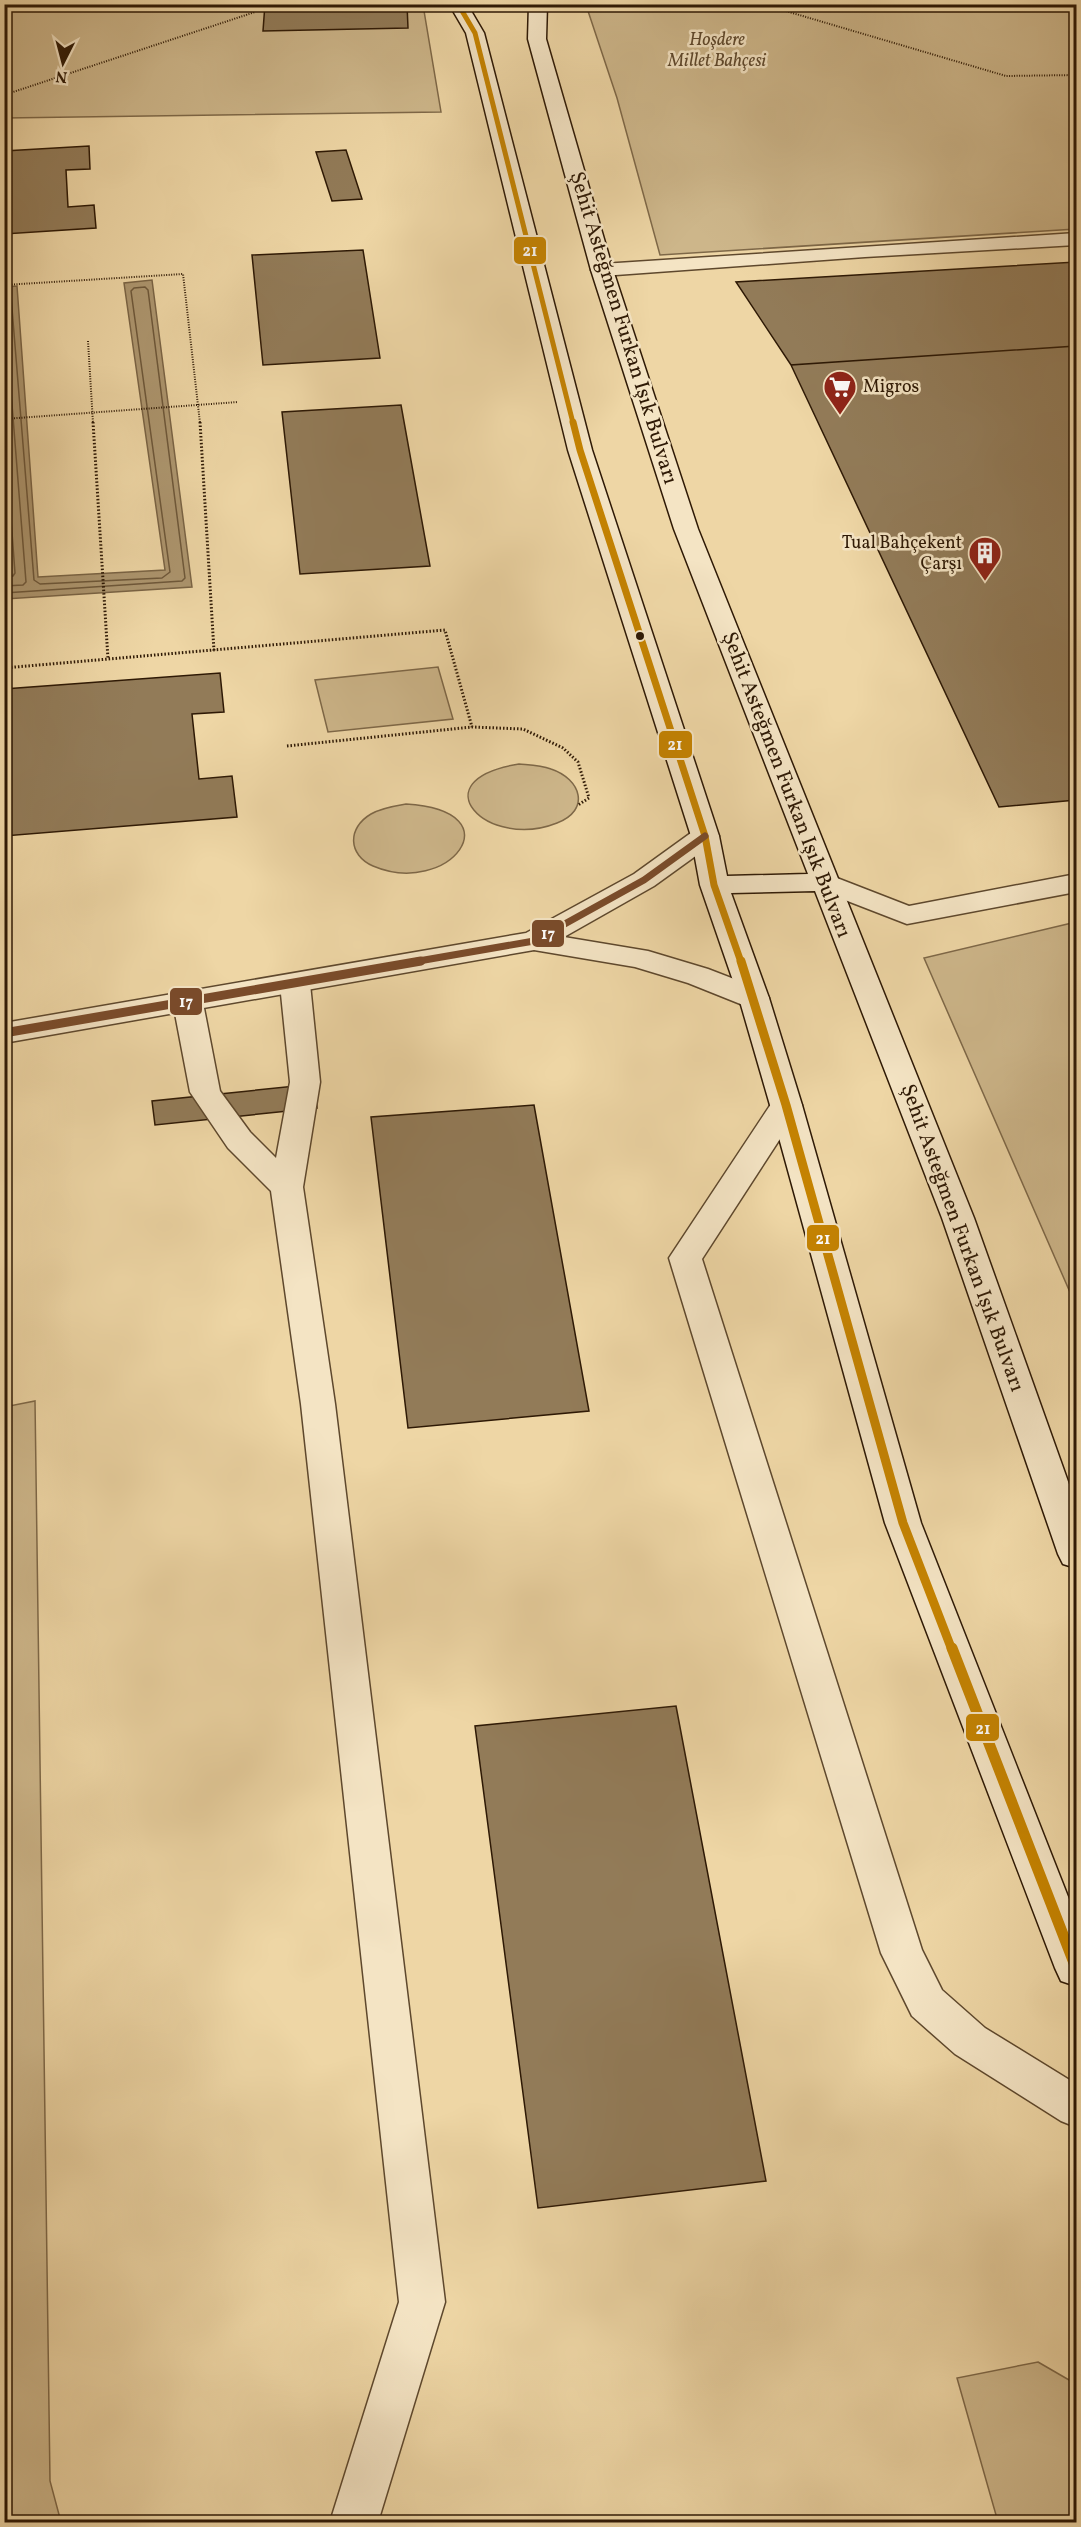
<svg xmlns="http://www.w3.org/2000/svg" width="1081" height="2527" viewBox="0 0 1081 2527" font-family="Vollkorn,serif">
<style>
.green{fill:#cdb68a;stroke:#7e6848;stroke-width:1.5}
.water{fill:#ad966f;stroke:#7a6445;stroke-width:1.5}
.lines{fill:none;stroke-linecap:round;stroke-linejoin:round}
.shore{stroke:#6e583a;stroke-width:1.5}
.building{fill:#927b58;stroke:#2e1905;stroke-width:1.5}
.service-casing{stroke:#5e482d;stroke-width:3}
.minor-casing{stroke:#5e482d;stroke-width:3}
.secondary-casing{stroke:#2e1905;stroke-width:3}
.path-far1{stroke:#2e1905;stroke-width:2;stroke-dasharray:1 1.5;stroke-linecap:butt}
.path{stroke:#2e1905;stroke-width:3;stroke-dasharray:1.5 2;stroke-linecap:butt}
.service{fill:#f4e4c4;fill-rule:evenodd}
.minor{fill:#f4e4c4;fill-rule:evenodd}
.secondary{fill:#f4e4c4;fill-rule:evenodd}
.bus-1-far3-casing{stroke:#f4e4c4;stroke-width:8}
.bus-1-far2-casing{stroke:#f4e4c4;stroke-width:10}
.bus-1-far1-casing{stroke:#f4e4c4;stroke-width:14}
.bus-1-casing{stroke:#f4e4c4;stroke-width:16}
.bus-2-far1-casing{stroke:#f4e4c4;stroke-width:10}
.bus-2-casing{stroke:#f4e4c4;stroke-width:14}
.bus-1-far3{stroke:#c58301;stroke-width:5}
.bus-1-far2{stroke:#c58301;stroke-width:7}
.bus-1-far1{stroke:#c58301;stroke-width:9}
.bus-1{stroke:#c58301;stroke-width:11}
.bus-2-far1{stroke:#7a4b2a;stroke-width:7}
.bus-2{stroke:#7a4b2a;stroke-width:9}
.bus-dot{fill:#2e1905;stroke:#f4e4c4;stroke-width:2}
.labels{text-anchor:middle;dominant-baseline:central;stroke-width:5;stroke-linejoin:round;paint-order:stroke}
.far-park-label{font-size:18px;font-style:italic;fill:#5e482d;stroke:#f4e4c4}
.far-poi-label{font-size:18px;fill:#2e1905;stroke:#f4e4c4;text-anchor:start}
.street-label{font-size:21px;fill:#2e1905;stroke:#f4e4c4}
.line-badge{stroke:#f4e4c4;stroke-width:2}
.badge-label{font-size:16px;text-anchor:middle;font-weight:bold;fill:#fff}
</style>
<rect width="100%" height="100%" fill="#eed6a5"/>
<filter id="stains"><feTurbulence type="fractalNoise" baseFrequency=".00333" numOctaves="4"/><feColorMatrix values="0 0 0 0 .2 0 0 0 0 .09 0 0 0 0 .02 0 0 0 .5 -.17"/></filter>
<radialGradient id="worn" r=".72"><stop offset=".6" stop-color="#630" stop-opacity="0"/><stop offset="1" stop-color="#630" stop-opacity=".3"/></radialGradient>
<path class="green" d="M4 5H423L441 112 5 118Z
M586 5H1076V229L660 255 617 98Z
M438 667 453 719 328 732 315 680Z
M519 764C530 765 540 765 551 769 581 779 591 810 557 823 487 851 418 780 519 764Z
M406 804C518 811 448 898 373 866 348 855 347 828 371 814 381 808 394 806 406 804Z
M1076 922V1306L924 958Z
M35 1401 50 2481 61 2522H5L4 1407Z
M1038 2362 1076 2384V2522H998L957 2378Z"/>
<path class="water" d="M152 280 192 587 5 599V287L17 286 38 577 165 570 124 283Z"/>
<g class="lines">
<path class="shore" d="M4 293 11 296 34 580 40 584 162 578 170 572 131 291 134 288 145 287 148 290 185 578 182 581 4 593
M4 303 26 582 23 585 4 586
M4 425 15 573 13 576 4 577"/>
</g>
<path class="building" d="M265 4H407L408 28 263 31Z
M89 146 90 169 66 170 68 207 94 205 96 228 4 234V151Z
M346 150 362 199 332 201 316 152Z
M363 250 380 358 263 365 252 255Z
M1076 262V346L791 365 736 282Z
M1076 346V800L999 807 791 365Z
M401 405 430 566 300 574 282 412Z
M220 673 224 712 192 714 199 779 232 776 237 817 4 836V689Z
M315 1084 317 1108 155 1125 152 1101Z
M534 1105 589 1411 408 1428 371 1117Z
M676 1706 766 2181 538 2208 475 1726Z"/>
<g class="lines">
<g class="service-casing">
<path id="service" d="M1076 233V245L865 257 602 276 594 275 591 270 594 265 602 264Z
M824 873 909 906 1076 874V892L907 924 814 888 810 882 814 876Z
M295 975 305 977 310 984 320 1082 303 1187 335 1404 445 2302 378 2522H330L399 2302 301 1404 271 1191 228 1148 190 1092 173 1003 177 996 188 993 199 996 203 1003 220 1091 250 1132 276 1158 290 1082 280 984 285 977Z
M786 1095 797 1098 802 1105 702 1259 922 1950 942 1990 985 2028 1076 2084V2127L1061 2121 955 2054 912 2016 881 1953 669 1258 775 1098Z"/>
</g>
<g class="minor-casing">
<path id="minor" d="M705 828 715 830 719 836 715 842 654 886 564 937 648 951 708 969 765 991 769 998 765 1005 754 1008 743 1005 688 983 635 967 534 950 4 1043V1023L526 933 634 874 695 830Z"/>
</g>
<g class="secondary-casing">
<path id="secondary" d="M449 4H467L484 33 592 450 719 836 727 876 808 874 674 529 591 270 528 39 529 4H547L546 39 613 270 698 529 974 1218 1076 1504V1568L1063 1564 1058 1554 942 1218 815 891 731 893 769 998 802 1105 921 1523 1076 1917V1986L1061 1981 1055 1968 885 1523 770 1105 739 998 700 885 691 836 568 450 466 33Z"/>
</g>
<path class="path-far1" d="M762 4 1006 76 1076 75
M837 4 859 9 1064 4
M4 6 81 4
M4 95 255 12 252 4
M4 285 183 274 200 423
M88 341 93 423
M4 419 238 402"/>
<path class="path" d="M93 422 108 659
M200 422 214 651
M4 668 445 630 472 727
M287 746 472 727 523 729 563 748 578 762 589 798 578 805"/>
<use href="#service" class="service"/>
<use href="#minor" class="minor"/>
<use href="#secondary" class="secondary"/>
<g class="bus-1-far3-casing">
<path id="bus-1-far3" d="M458 4 475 33 573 423"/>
</g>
<g class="bus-1-far2-casing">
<path id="bus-1-far2" d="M573 422 580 450 705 836 714 885 741 962"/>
</g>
<g class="bus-1-far1-casing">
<path id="bus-1-far1" d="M741 961 786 1105 903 1523 952 1650"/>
</g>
<g class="bus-1-casing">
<path id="bus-1" d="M952 1648 1076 1968"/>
</g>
<g class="bus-2-far1-casing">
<path id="bus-2-far1" d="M413 962 534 941 644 880 705 836"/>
</g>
<g class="bus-2-casing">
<path id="bus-2" d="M4 1033 421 961"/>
</g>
<use href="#bus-1-far3" class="bus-1-far3"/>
<use href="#bus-1-far2" class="bus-1-far2"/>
<use href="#bus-1-far1" class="bus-1-far1"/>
<use href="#bus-1" class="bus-1"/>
<use href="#bus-2-far1" class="bus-2-far1"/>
<use href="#bus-2" class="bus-2"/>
</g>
<defs>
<g id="supermarket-pin" transform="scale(1.725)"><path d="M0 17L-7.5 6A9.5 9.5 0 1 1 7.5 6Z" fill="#8f2418" stroke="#f4e4c4"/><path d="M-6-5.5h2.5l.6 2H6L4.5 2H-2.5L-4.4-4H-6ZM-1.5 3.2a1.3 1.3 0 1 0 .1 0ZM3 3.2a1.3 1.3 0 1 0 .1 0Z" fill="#fff"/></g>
<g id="building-pin" transform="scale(1.725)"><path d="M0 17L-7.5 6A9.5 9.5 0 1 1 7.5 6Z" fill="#8f2418" stroke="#f4e4c4"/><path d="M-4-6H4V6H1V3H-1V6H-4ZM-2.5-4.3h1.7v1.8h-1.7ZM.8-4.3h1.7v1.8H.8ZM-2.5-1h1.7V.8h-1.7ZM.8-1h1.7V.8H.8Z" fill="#fff"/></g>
</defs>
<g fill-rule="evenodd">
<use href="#supermarket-pin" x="840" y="387"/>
<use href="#building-pin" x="985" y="553"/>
</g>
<circle class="bus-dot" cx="640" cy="636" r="5"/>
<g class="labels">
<g class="far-park-label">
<text x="717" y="40">Hoşdere<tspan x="717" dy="21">Millet Bahçesi</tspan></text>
</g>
<g class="far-poi-label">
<text x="863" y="387">Migros</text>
<text x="962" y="543" text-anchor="end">Tual Bahçekent<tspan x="962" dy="21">Çarşı</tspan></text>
</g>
<g class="street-label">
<text transform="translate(623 328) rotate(73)">Şehit Asteğmen Furkan Işık Bulvarı</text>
<text transform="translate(786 785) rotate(69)">Şehit Asteğmen Furkan Işık Bulvarı</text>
<text transform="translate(962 1238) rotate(70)">Şehit Asteğmen Furkan Işık Bulvarı</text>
</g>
</g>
<g class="line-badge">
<rect x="513" y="236" width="34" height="29" rx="6" fill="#c58301"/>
<rect x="658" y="730" width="35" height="29" rx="6" fill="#c58301"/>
<rect x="531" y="919" width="34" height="29" rx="6" fill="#7a4b2a"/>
<rect x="169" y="987" width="34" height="29" rx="6" fill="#7a4b2a"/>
<rect x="806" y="1224" width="34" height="28" rx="6" fill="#c58301"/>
<rect x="965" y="1713" width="35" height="29" rx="6" fill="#c58301"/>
</g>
<g class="badge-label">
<text x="530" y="256">21</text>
<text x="675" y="750">21</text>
<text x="548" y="939">17</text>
<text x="186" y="1007">17</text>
<text x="823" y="1244">21</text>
<text x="983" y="1734">21</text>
</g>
<rect width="1081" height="2527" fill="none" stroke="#eed6a5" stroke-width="24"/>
<rect x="6" y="6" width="1069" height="2515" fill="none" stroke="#2e1905" stroke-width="3"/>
<rect x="12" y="12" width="1057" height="2503" fill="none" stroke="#2e1905" stroke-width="1.5"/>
<g transform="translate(63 63) rotate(186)" stroke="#f4e4c4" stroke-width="4.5" paint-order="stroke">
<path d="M0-4.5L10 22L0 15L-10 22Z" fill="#2e1905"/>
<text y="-9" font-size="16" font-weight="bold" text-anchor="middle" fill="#2e1905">N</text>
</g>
<rect width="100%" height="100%" filter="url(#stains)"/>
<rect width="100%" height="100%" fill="url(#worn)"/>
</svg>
